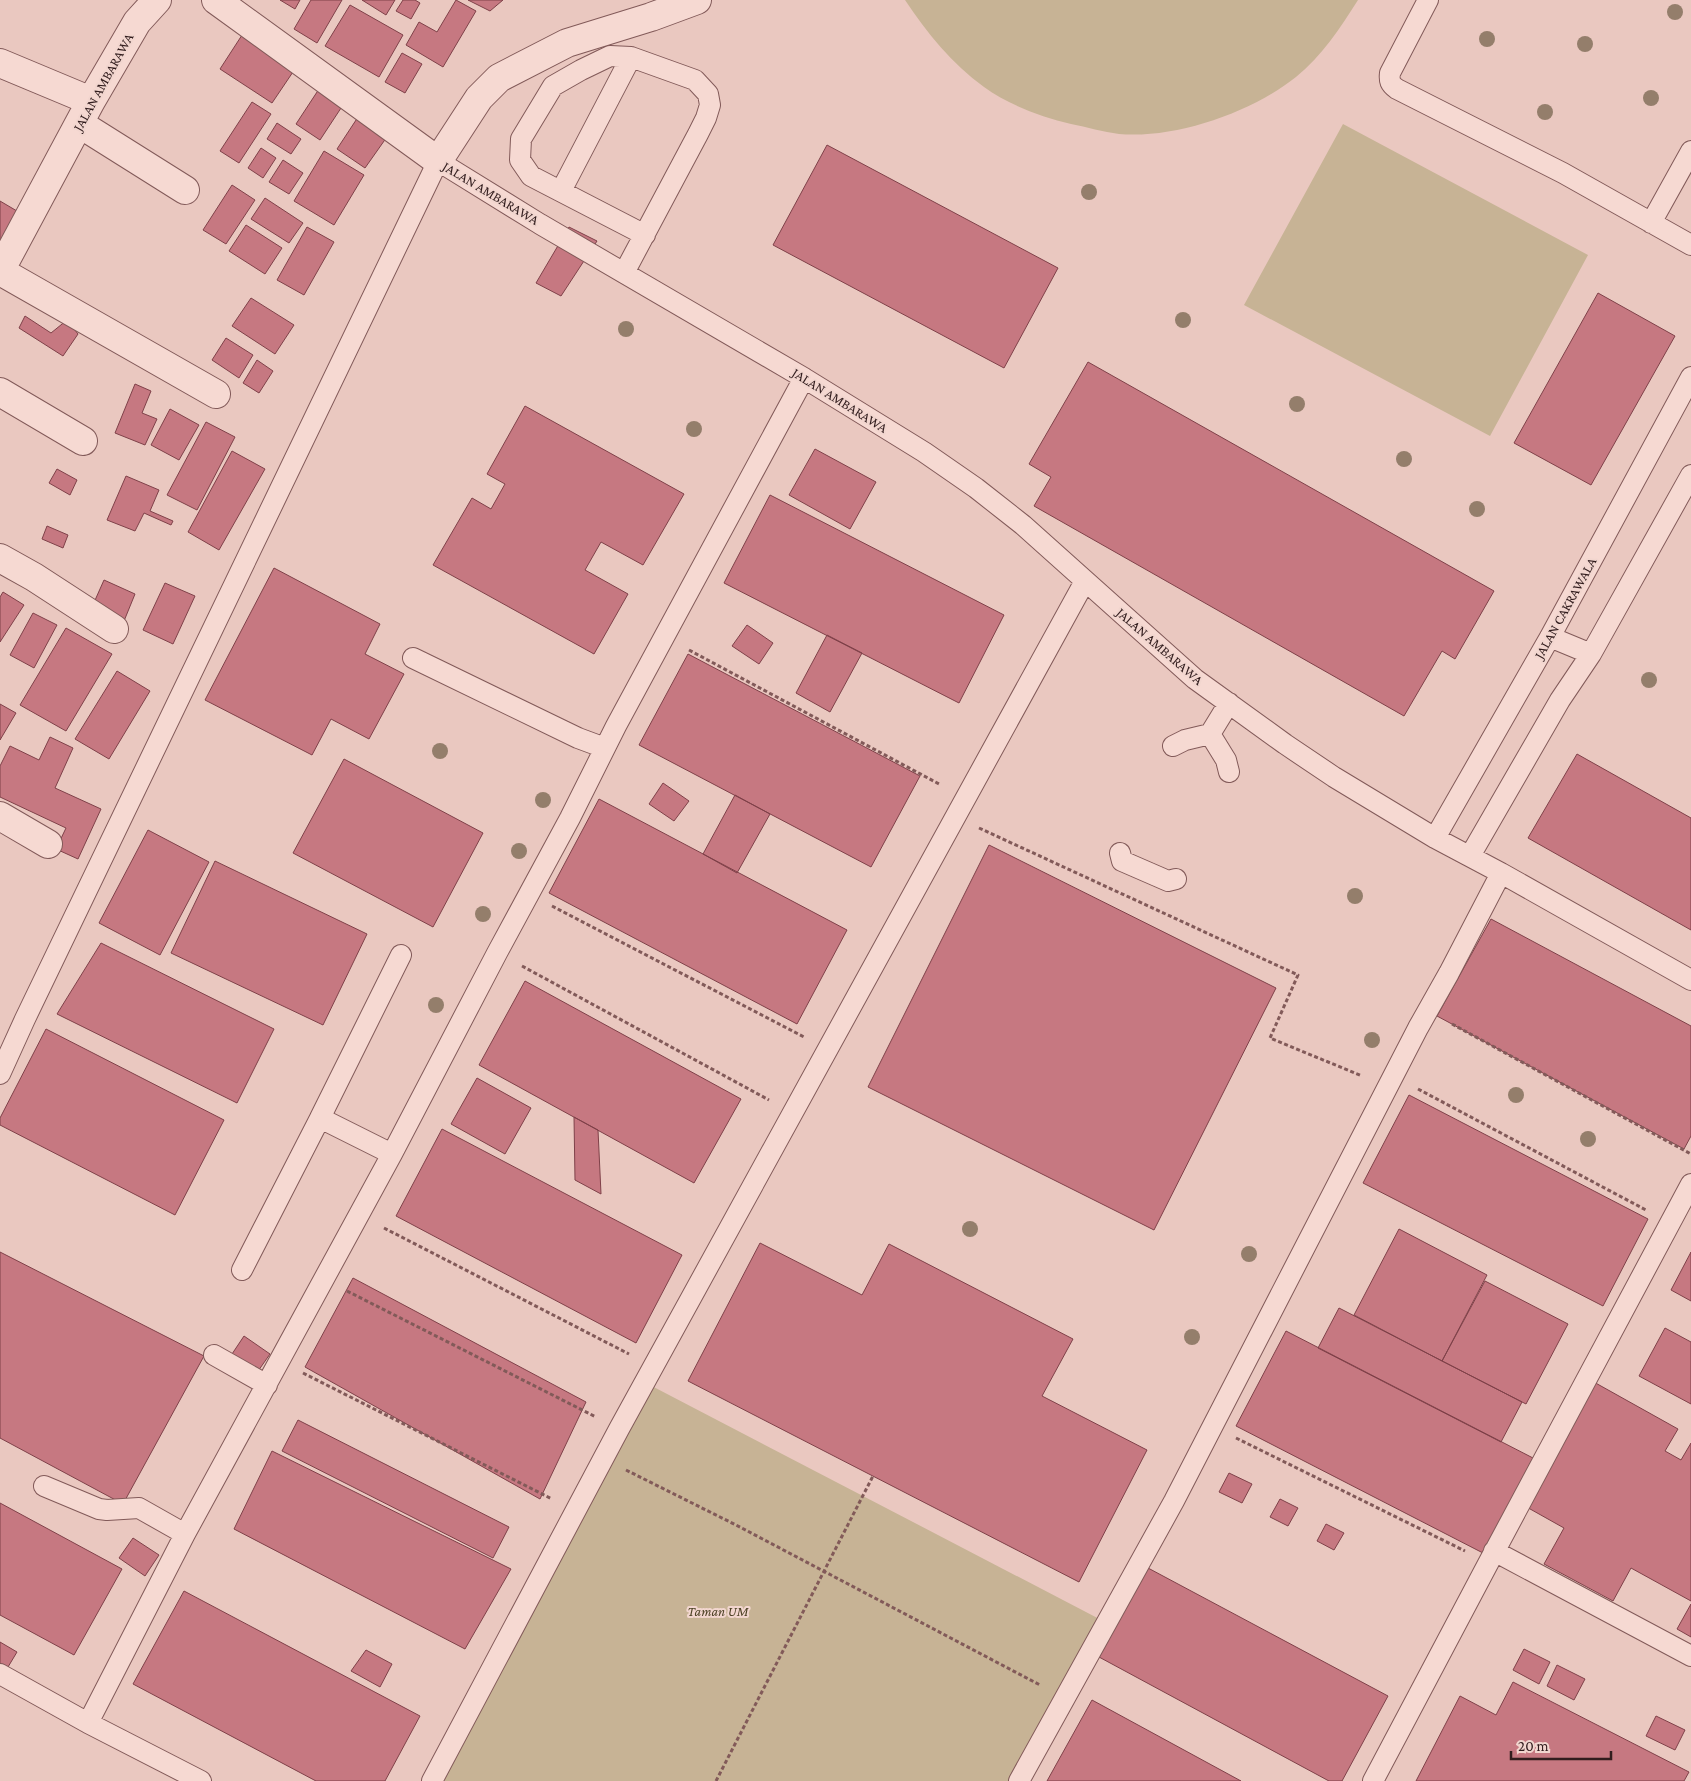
<svg xmlns="http://www.w3.org/2000/svg" width="1691" height="1781" viewBox="0 0 1691 1781" font-family="'Crimson Pro',serif">
<style>
.green{fill:#c7b395}
.building{fill:#c67881;stroke:#7f4149}
.lines{fill:none;stroke-linecap:round;stroke-linejoin:round}
.lane-casing{stroke:#825a59;stroke-width:22}
.street-casing{stroke:#825a59;stroke-width:30}
.path{stroke:#825a59;stroke-width:3;stroke-dasharray:4 2.5;stroke-linecap:butt}
.lane{stroke:#f6d9d2;stroke-width:20}
.street{stroke:#f6d9d2;stroke-width:28}
.tree{fill:#947e6b}
.labels{text-anchor:middle;dominant-baseline:central;stroke-width:4;stroke-linejoin:round;paint-order:stroke}
.street-label{font-size:14px;fill:#321d1e;stroke:#f2d6cf}
.park-label{font-size:14px;font-style:italic;fill:#4d4225;stroke:#f2d6cf}
</style>
<rect width="100%" height="100%" fill="#eac8c0"/>
<path class="green" d="M905 0H1358C1340 28 1322 56 1296 77 1252 112 1176 139 1119 134 1103 132 1087 127 1071 124 1041 117 1009 105 984 87 952 64 927 33 905 0Z
M1343 124 1588 255 1490 436 1244 305Z
M646 1383 1107 1623 1021 1781H435Z"/>
<path class="building" d="M280 0H300L295 9Z
M311 0H342L317 43 294 29Z
M362 0H395L386 15Z
M403 0H415L420 3 411 19 396 11Z
M456 0 476 11 443 67 406 45 419 22 437 32Z
M468 0H503L490 11Z
M350 5 403 35 379 77 325 46Z
M244 32 297 66 272 103 220 69Z
M402 53 422 64 405 93 385 82Z
M319 89 343 105 320 140 296 124Z
M252 102 271 114 239 163 220 151Z
M360 114 389 134 365 168 337 149Z
M277 123 301 139 291 154 267 139Z
M827 145 1058 268 1004 368 773 245Z
M261 148 276 158 263 178 248 168Z
M324 151 364 175 334 225 294 201Z
M283 160 303 173 289 194 269 182Z
M232 185 255 200 226 244 203 230Z
M265 198 303 223 289 243 251 219Z
M0 201 22 214 0 251Z
M246 225 282 248 265 274 229 251Z
M307 227 334 242 304 295 277 280Z
M569 227 597 241 561 296 536 283Z
M1598 293 1675 336 1591 485 1514 443Z
M251 298 294 325 275 354 232 326Z
M25 316 51 333 67 320 78 334 63 356 19 328Z
M226 338 253 355 239 378 212 360Z
M257 360 273 371 259 393 243 383Z
M1088 362 1494 591 1455 659 1442 651 1404 716 1034 506 1051 477 1029 464Z
M135 384 151 391 142 413 157 419 145 445 115 433Z
M525 406 684 494 643 565 601 542 585 570 628 594 594 654 433 565 472 498 491 509 505 484 487 474Z
M170 409 199 425 179 460 151 445Z
M206 422 235 437 197 510 167 495Z
M815 449 876 482 850 529 789 495Z
M232 451 265 469 219 550 188 532Z
M57 469 77 480 70 495 49 483Z
M126 476 159 490 150 511 173 521 171 525 144 513 135 531 107 520Z
M770 495 1004 615 959 703 724 583Z
M47 526 68 535 63 548 42 539Z
M274 568 380 624 365 654 404 674 369 739 331 719 312 755 205 700Z
M104 580 135 594 124 621 92 607Z
M165 583 195 596 173 644 143 630Z
M3 592 24 605 0 642V597Z
M33 613 57 625 34 668 10 655Z
M747 625 773 643 759 664 732 646Z
M66 628 112 654 66 731 20 705Z
M827 635 862 653 830 712 796 693Z
M688 654 920 776 871 867 639 745Z
M117 671 150 691 109 759 75 739Z
M0 704 16 713 0 740Z
M50 737 73 748 55 788 101 809 78 859 56 849 66 828 0 797V766L10 746 39 760Z
M1577 754 1691 818V930L1528 838Z
M344 759 483 833 433 927 293 853Z
M663 783 689 801 674 821 649 804Z
M735 795 770 814 737 873 703 854Z
M599 799 847 930 797 1024 549 893Z
M148 830 209 862 160 955 99 923Z
M989 845 1276 988 1154 1230 868 1087Z
M215 861 367 934 323 1025 171 953Z
M1491 919 1691 1026V1136L1684 1149 1437 1016Z
M101 943 274 1029 237 1103 57 1014Z
M525 981 741 1099 694 1183 479 1065Z
M46 1029 224 1120 175 1215 0 1125V1118Z
M477 1078 531 1108 505 1154 451 1124Z
M1409 1095 1648 1219 1603 1306 1363 1183Z
M574 1117 598 1130 601 1194 575 1180Z
M442 1129 682 1255 636 1343 396 1216Z
M1399 1229 1487 1275 1442 1361 1354 1315Z
M760 1243 862 1295 889 1244 1073 1339 1042 1396 1147 1450 1079 1582 688 1381Z
M0 1252 204 1356 123 1504 0 1438Z
M1691 1252V1301L1671 1290Z
M353 1278 586 1402 540 1499 305 1367Z
M1485 1281 1568 1324 1526 1404 1442 1361Z
M1339 1308 1522 1402 1501 1442 1318 1348Z
M1665 1328 1691 1342V1404L1639 1376Z
M1286 1331 1533 1458 1483 1553 1236 1426Z
M244 1336 270 1354 256 1374 230 1357Z
M1592 1381 1678 1429 1665 1451 1681 1460 1691 1443V1601L1631 1568 1613 1601 1544 1564 1564 1528 1523 1505Z
M298 1420 509 1527 493 1558 282 1451Z
M272 1451 511 1569 465 1649 234 1529Z
M1229 1473 1252 1484 1242 1503 1219 1492Z
M1280 1499 1298 1508 1288 1526 1270 1517Z
M0 1503 122 1569 74 1655 0 1615Z
M1326 1524 1344 1533 1334 1550 1317 1541Z
M133 1538 159 1555 145 1576 119 1558Z
M1148 1568 1388 1696 1342 1781H1329L1099 1657Z
M184 1591 420 1716 385 1781H316L133 1684Z
M1691 1604V1637L1677 1629Z
M0 1642 17 1652 5 1672 0 1669Z
M1524 1649 1550 1662 1539 1684 1513 1670Z
M366 1650 392 1664 380 1687 351 1671Z
M1557 1665 1585 1679 1574 1700 1547 1686Z
M1513 1682 1689 1772 1684 1781H1416L1460 1696 1496 1715Z
M1092 1700 1241 1781H1047Z
M1656 1716 1685 1730 1675 1750 1646 1736Z"/>
<g class="lines">
<g class="lane-casing">
<path id="lane" d="M1428 0 1390 73C1389 81 1390 84 1397 89L1563 173 1691 245
M561 191 631 57
M1651 223 1691 151
M624 273 698 134 706 118 710 105 708 94 695 80 631 57 610 56 581 70 553 86 521 139 520 160 531 176 645 235
M1550 637 1591 654
M413 658 578 738 605 748
M1210 734 1226 760 1229 772
M1173 746 1185 740 1210 734 1229 703
M1435 838 1550 637 1691 377
M1120 853 1122 861 1168 881 1176 879
M1470 856 1560 700 1591 654 1691 475
M0 1074 25 1019 438 161 540 224 804 378 924 452 976 488 1023 525 1195 679 1285 744 1334 777 1435 838 1501 873 1691 980
M320 1118 401 955
M242 1270 320 1118 392 1154
M214 1355 267 1385
M44 1486 99 1509 107 1510 139 1508 185 1534
M1494 1551 1691 1656
M0 1674 88 1723 201 1781
M88 1723 185 1534 392 1154 497 953 570 818 616 726 804 378
M432 1781 619 1429 1085 581
M1019 1781 1174 1501 1418 1028 1449 973 1501 873
M1373 1781 1491 1558 1691 1184"/>
</g>
<g class="street-casing">
<path id="street" d="M216 0 438 161 479 98 499 78 567 43 651 17 697 0
M0 63 91 101
M80 124 185 190
M0 271 91 101 137 22 157 0
M0 271 216 394
M0 392 83 441
M0 558 34 577 114 629
M0 816 48 844"/>
</g>
<path class="path" d="M689 650 941 785
M979 828 1298 975 1270 1038 1362 1076
M552 906 804 1037
M522 966 769 1100
M1452 1024 1691 1154
M1418 1089 1646 1210
M384 1228 629 1354
M347 1291 596 1417
M303 1373 552 1499
M1236 1438 1465 1551
M626 1470 736 1525 1040 1685
M716 1781 873 1476"/>
<use href="#lane" class="lane"/>
<use href="#street" class="street"/>
</g>
<g class="tree">
<circle cx="1675" cy="12" r="8"/>
<circle cx="1487" cy="39" r="8"/>
<circle cx="1585" cy="44" r="8"/>
<circle cx="1651" cy="98" r="8"/>
<circle cx="1545" cy="112" r="8"/>
<circle cx="1089" cy="192" r="8"/>
<circle cx="1183" cy="320" r="8"/>
<circle cx="626" cy="329" r="8"/>
<circle cx="1297" cy="404" r="8"/>
<circle cx="694" cy="429" r="8"/>
<circle cx="1404" cy="459" r="8"/>
<circle cx="1477" cy="509" r="8"/>
<circle cx="1649" cy="680" r="8"/>
<circle cx="440" cy="751" r="8"/>
<circle cx="543" cy="800" r="8"/>
<circle cx="519" cy="851" r="8"/>
<circle cx="1355" cy="896" r="8"/>
<circle cx="483" cy="914" r="8"/>
<circle cx="436" cy="1005" r="8"/>
<circle cx="1372" cy="1040" r="8"/>
<circle cx="1516" cy="1095" r="8"/>
<circle cx="1588" cy="1139" r="8"/>
<circle cx="970" cy="1229" r="8"/>
<circle cx="1249" cy="1254" r="8"/>
<circle cx="1192" cy="1337" r="8"/>
</g>
<g class="labels">
<g class="street-label">
<text transform="translate(103 82) rotate(-61)">JALAN AMBARAWA</text>
<text transform="translate(491 193) rotate(31)">JALAN AMBARAWA</text>
<text transform="translate(840 400) rotate(32)">JALAN AMBARAWA</text>
<text transform="translate(1565 608) rotate(-61)">JALAN CAKRAWALA</text>
<text transform="translate(1160 646) rotate(41)">JALAN AMBARAWA</text>
</g>
<g class="park-label">
<text x="718" y="1611">Taman UM</text>
</g>
</g>
<path d="M1511 1751v8h100v-8" fill="none" stroke="#321d1e" stroke-width="2.5"/>
<text x="1518" y="1751" font-size="15" fill="#321d1e" stroke="#f2d6cf" stroke-width="4" paint-order="stroke">20 m</text>
</svg>
